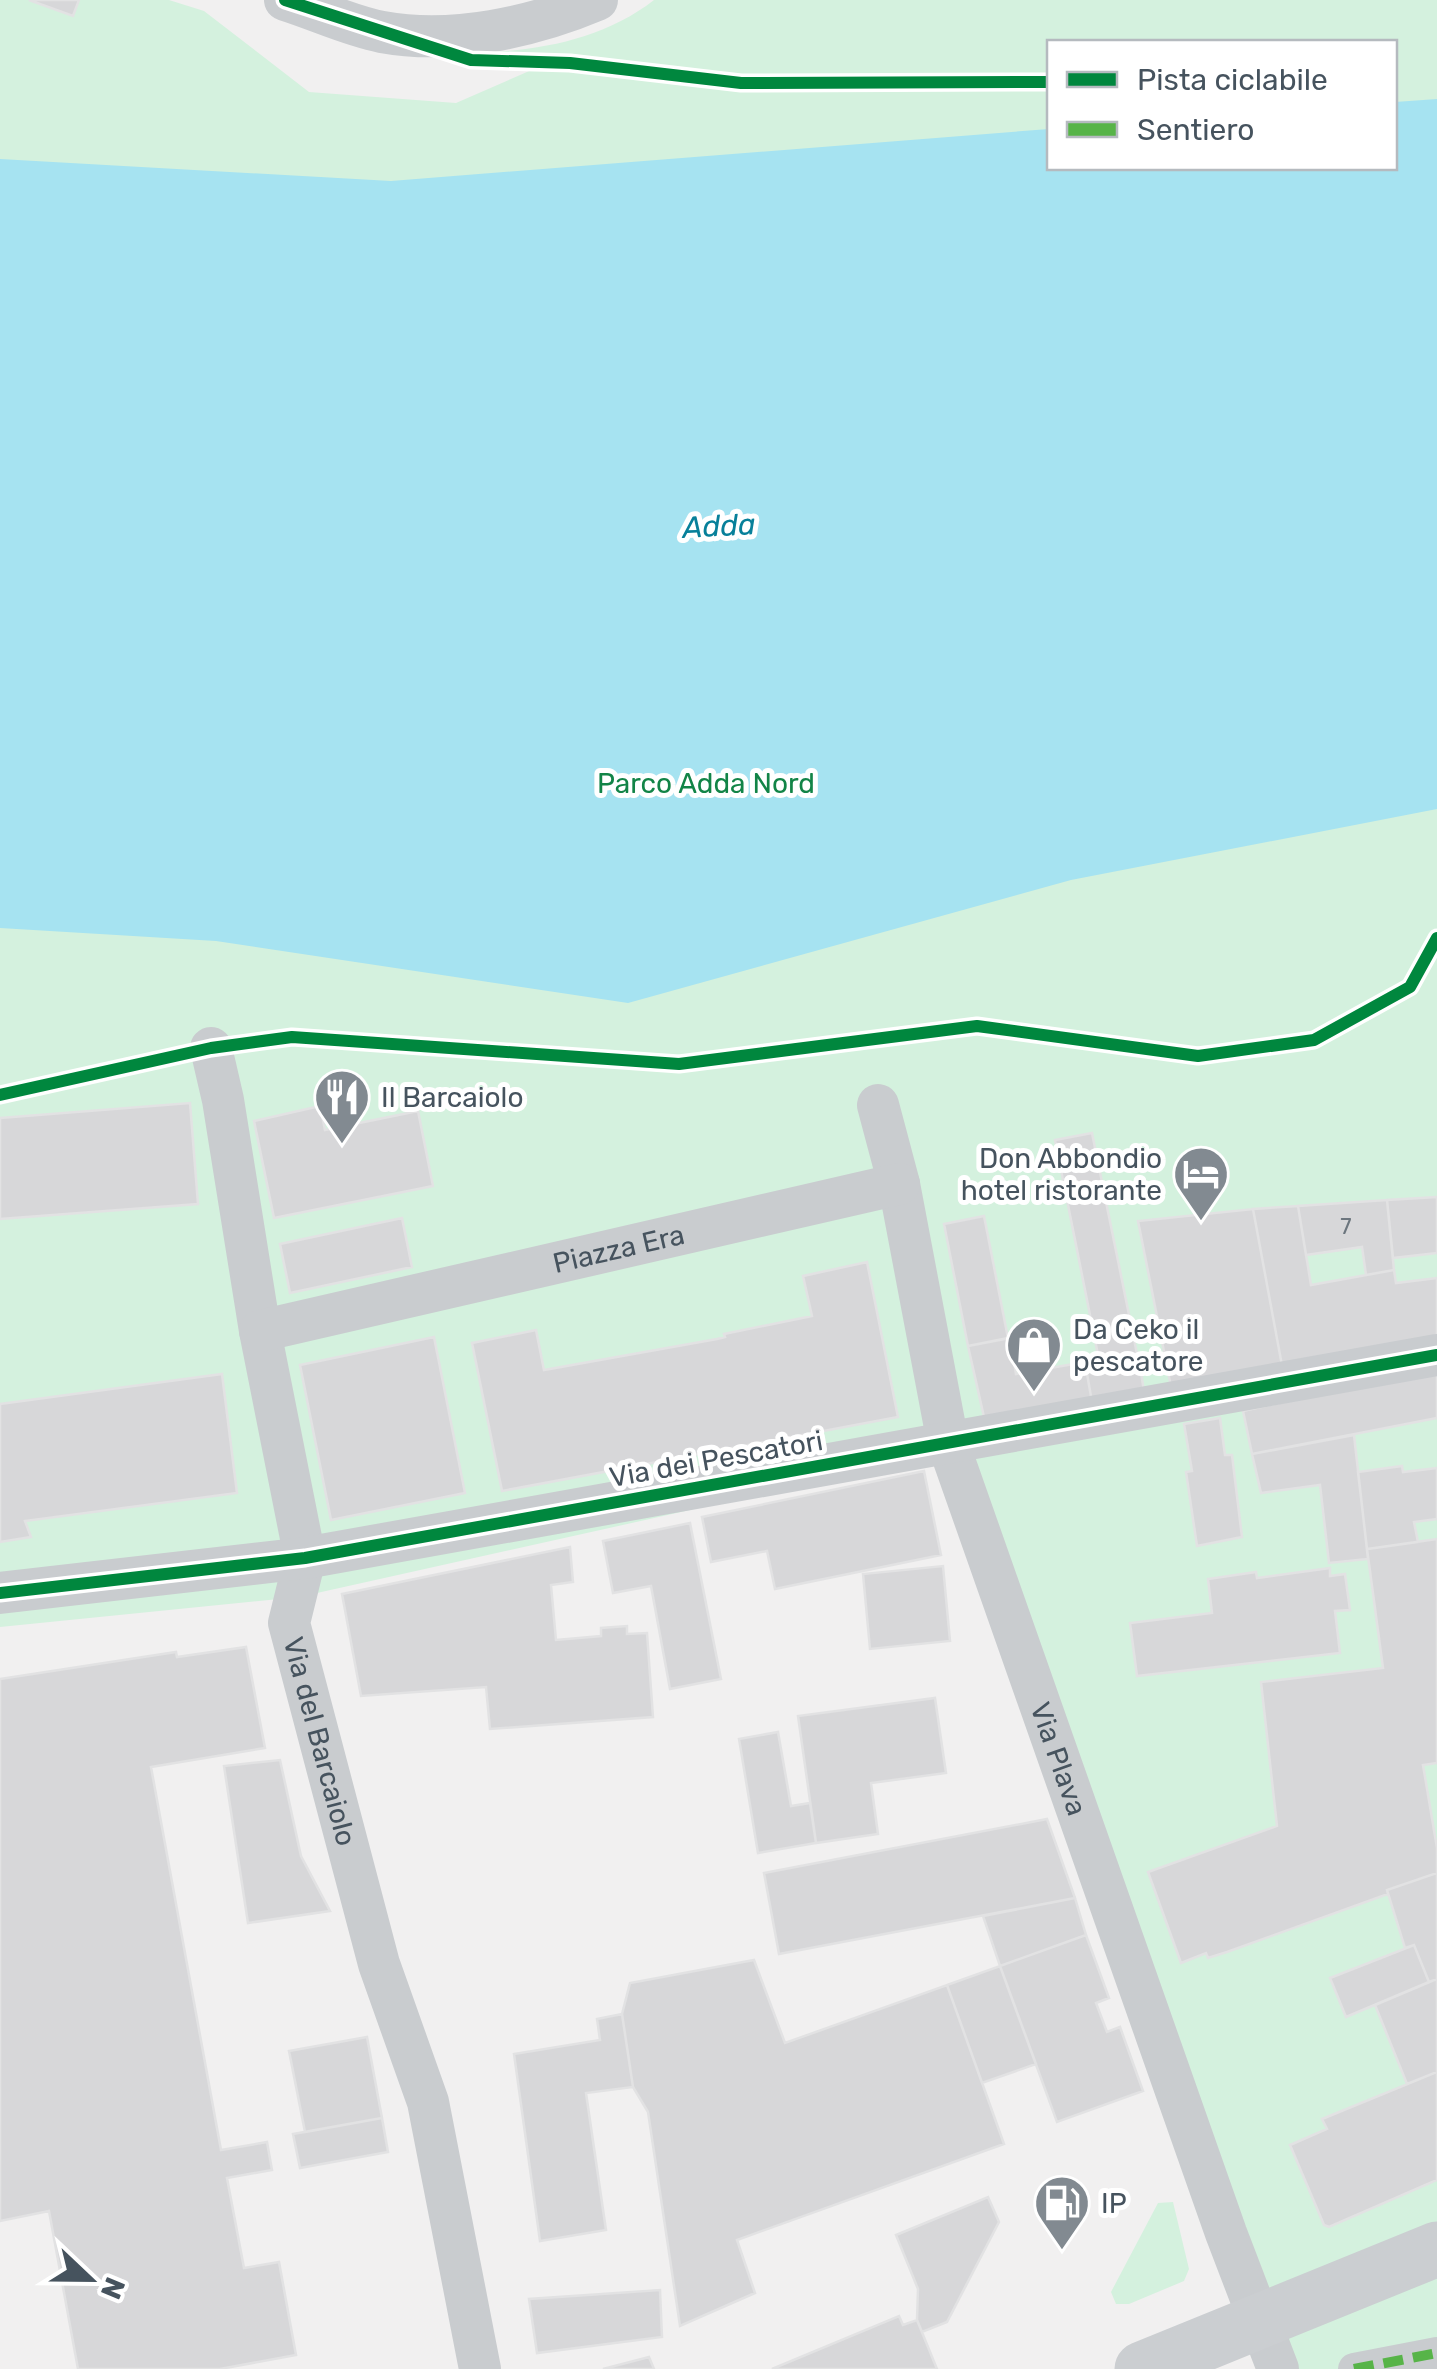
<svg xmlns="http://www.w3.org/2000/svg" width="1437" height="2369" viewBox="0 0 1437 2369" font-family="Rubik,sans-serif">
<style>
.green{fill:#d4f1de;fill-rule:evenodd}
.water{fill:#a6e3f1}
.building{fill:#d7d7d9;stroke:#e2e2e3;stroke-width:2.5}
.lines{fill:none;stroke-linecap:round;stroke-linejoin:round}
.pedestrian{stroke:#c9cccf;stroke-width:32}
.minor{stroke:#c9cccf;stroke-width:42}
.secondary{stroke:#cbced1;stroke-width:55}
.quiet{stroke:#57b448;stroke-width:10;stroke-dasharray:20 10;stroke-linecap:butt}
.cycleway-casing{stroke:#fff;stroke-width:19}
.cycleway{stroke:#00873e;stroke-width:12}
.labels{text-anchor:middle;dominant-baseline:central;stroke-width:10;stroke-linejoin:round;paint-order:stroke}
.number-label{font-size:22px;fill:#6c767e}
.park-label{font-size:28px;fill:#128447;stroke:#fff}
.poi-label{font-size:28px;fill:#46535e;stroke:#fff;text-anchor:start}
.street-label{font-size:28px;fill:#46535e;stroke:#fff}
.water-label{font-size:30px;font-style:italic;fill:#07809a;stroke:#fff}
</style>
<rect width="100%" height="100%" fill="#f1f0f0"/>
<path class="green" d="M0 0H169L204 11 309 92 456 103 543 65 492 52C549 49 608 36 654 0H1437V2369H1269L942 1454 299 1597 0 1627ZM1050 42H1394V168H1050Z
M1173 2202 1189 2269 1184 2281 1129 2304H1116L1111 2292 1158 2203Z"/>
<path class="water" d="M1437 99V809L1071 880 628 1003 216 941 0 928V159L391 181 1049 129 1050 168H1394L1395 102Z"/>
<path class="building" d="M29 0H79L73 16Z
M190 1103 198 1204 0 1219V1118Z
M320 1106 325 1130 418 1111 433 1186 274 1218 254 1121Z
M1092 1133 1137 1354 1099 1360 1055 1140Z
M1437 1197V1253L1393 1258 1387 1200Z
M1387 1200 1394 1270 1366 1275 1362 1247 1306 1255 1298 1206Z
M1298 1206 1311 1285 1394 1270 1396 1283 1437 1278V1340L1283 1371 1253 1209Z
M1253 1209 1283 1371 1172 1392 1138 1221Z
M984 1216 1008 1338 968 1346 944 1224Z
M402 1218 412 1267 290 1293 280 1244Z
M867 1262 898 1417 502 1491 472 1343 536 1330 544 1370 717 1339 725 1337 724 1334 812 1316 803 1276Z
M434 1337 465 1493 331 1520 300 1365Z
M1010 1338 1016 1374 1085 1362 1093 1408 986 1426 968 1346Z
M1138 1353 1145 1398 1093 1408 1085 1362Z
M1437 1367V1418L1252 1454 1243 1411Z
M222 1374 237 1493 25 1521 31 1537 0 1542V1404Z
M1220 1418 1225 1455H1232L1242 1537 1197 1546 1186 1472 1192 1471 1184 1424Z
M1354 1435 1368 1559 1329 1563 1320 1485 1261 1493 1252 1454Z
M1402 1466 1403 1472 1437 1468V1519L1414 1522 1418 1542 1367 1549 1358 1472Z
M924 1471 941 1555 775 1589 767 1551 711 1562 702 1517Z
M690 1523 721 1679 670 1689 651 1586 613 1593 603 1541Z
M1437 1539V1763L1423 1765 1437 1848V1873L1387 1890 1388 1894 1227 1952 1208 1958 1206 1953 1181 1963 1148 1872 1277 1826 1261 1682 1383 1668 1367 1549Z
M570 1547 573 1582 551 1585 556 1640 601 1636V1628L627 1626V1634L647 1633 653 1717 490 1729 486 1687 361 1696 342 1594Z
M943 1566 950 1641 870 1649 863 1574Z
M1330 1568V1576L1345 1574 1350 1610 1335 1611 1340 1653 1137 1676 1130 1623 1212 1613 1208 1579 1256 1572 1257 1578Z
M246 1647 265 1748 151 1767 221 2150 267 2142 272 2170 227 2178 244 2268 279 2262 296 2355 220 2369H78L49 2211 0 2221V1679L176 1652 177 1657Z
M935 1698 946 1773 871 1783 878 1834 816 1843 798 1716Z
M778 1732 791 1806 810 1803 816 1843 758 1853 739 1739Z
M280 1760 301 1856 330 1911 248 1923 224 1766Z
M1047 1819 1075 1898 779 1954 764 1873Z
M1437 1873V1979L1429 1982 1414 1945 1405 1948 1387 1890Z
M1075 1898 1086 1935 1000 1966 983 1916Z
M1086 1935 1109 1998 1096 2003 1107 2032 1120 2027 1143 2091 1057 2122 1000 1966Z
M1414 1945 1429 1982 1346 2017 1330 1978Z
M754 1960 785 2043 947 1985 1004 2144 737 2240 755 2293 680 2326 648 2112 633 2087 622 2014 630 1983Z
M1000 1966 1036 2064 982 2083 947 1985Z
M1437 1979V2072L1407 2084 1375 2005Z
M622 2014 633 2087 586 2093 606 2230 540 2241 514 2054 600 2040 597 2019Z
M367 2037 382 2118 305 2132 289 2051Z
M1437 2072V2180L1329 2227 1324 2225 1290 2145 1327 2129 1322 2119Z
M382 2118 388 2152 300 2168 293 2134Z
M988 2197 999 2222 947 2322 922 2332 917 2320 918 2289 896 2235Z
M660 2290 662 2337 537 2353 529 2299Z
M899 2316 903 2325 917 2320 937 2369H772Z
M649 2357 654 2369H603Z"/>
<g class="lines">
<path class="pedestrian" d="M1354 2369 1437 2353"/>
<g class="minor">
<path d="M285 0C317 10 350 26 382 32 453 45 533 27 597 0"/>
<path id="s1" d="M211 1048 223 1100 260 1331 305 1558 289 1623 379 1964 428 2102 480 2369"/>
<path id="s2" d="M878 1105 899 1184 948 1443 1226 2233 1278 2369"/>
<path id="s3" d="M260 1331 899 1184"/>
<path d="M0 1593 305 1558 1437 1355"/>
</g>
<path class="secondary" d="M1142 2369 1437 2249"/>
<path class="quiet" d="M1354 2369 1437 2353"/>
<g class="cycleway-casing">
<path id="cycleway" d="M285 0 471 60 570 63 741 83 1050 82
M0 1095 211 1048 292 1037 679 1064 977 1026 1198 1056 1314 1040 1410 987 1437 938
M0 1593 305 1558 1437 1355"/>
</g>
<use href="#cycleway" class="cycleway"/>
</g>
<defs>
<g id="restaurant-pin" transform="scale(2.875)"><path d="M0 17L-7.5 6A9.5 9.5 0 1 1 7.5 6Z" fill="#828a91" stroke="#fff"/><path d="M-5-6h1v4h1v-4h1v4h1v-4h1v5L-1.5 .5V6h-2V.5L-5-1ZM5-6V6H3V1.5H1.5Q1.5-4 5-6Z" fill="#fff"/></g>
<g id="hotel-pin" transform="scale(2.875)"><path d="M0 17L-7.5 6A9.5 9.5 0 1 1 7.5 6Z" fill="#828a91" stroke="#fff"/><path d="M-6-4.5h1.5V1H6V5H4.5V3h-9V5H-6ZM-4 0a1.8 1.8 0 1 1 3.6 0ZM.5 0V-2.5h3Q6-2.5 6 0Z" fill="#fff"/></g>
<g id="shop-pin" transform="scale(2.875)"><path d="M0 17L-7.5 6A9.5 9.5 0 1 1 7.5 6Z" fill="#828a91" stroke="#fff"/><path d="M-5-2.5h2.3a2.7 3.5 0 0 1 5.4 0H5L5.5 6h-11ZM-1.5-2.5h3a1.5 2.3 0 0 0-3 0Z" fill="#fff"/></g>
<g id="fuel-pin" transform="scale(2.875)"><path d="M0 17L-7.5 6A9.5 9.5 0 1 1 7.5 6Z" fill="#828a91" stroke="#fff"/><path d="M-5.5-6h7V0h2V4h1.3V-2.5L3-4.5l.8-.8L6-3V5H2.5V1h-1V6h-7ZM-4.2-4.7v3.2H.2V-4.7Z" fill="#fff"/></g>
</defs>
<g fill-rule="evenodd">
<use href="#restaurant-pin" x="342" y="1097"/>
<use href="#hotel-pin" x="1201" y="1174"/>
<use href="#shop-pin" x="1034" y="1345"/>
<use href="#fuel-pin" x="1062" y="2203"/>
</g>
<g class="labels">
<g class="number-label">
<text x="1346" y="1226">7</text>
</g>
<g class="park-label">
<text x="706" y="783">Parco Adda Nord</text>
</g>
<g class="poi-label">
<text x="381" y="1097">Il Barcaiolo</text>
<text x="1162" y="1158" text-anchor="end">Don Abbondio<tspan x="1162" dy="32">hotel ristorante</tspan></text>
<text x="1073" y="1329">Da Ceko il<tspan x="1073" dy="32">pescatore</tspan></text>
<text x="1101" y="2203">IP</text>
</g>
<g class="street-label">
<text stroke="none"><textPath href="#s3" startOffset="368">Piazza Era</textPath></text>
<text transform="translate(716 1459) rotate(-10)">Via dei Pescatori</text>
<text stroke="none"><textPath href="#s1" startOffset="708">Via del Barcaiolo</textPath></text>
<text stroke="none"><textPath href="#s2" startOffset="680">Via Plava</textPath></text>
</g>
<g class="water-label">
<text transform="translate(719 526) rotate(-3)">Adda</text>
</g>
</g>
<rect x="1047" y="40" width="350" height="130" fill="#ffffff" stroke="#b5babf" stroke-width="2.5"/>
<rect x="1067" y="72" width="50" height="15" fill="#00873e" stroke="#b5babf" stroke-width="2.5"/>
<text x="1137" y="90" font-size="30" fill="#46535e">Pista ciclabile</text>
<rect x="1067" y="122" width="50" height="15" fill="#57b448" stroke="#b5babf" stroke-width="2.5"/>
<text x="1137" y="140" font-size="30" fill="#46535e">Sentiero</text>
<g transform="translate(90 2279) rotate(112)" stroke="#ffffff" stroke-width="8" paint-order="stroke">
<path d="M0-8L18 38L0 25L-18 38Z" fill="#46535e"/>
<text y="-15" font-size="28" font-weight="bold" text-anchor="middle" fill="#46535e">N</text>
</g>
</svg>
